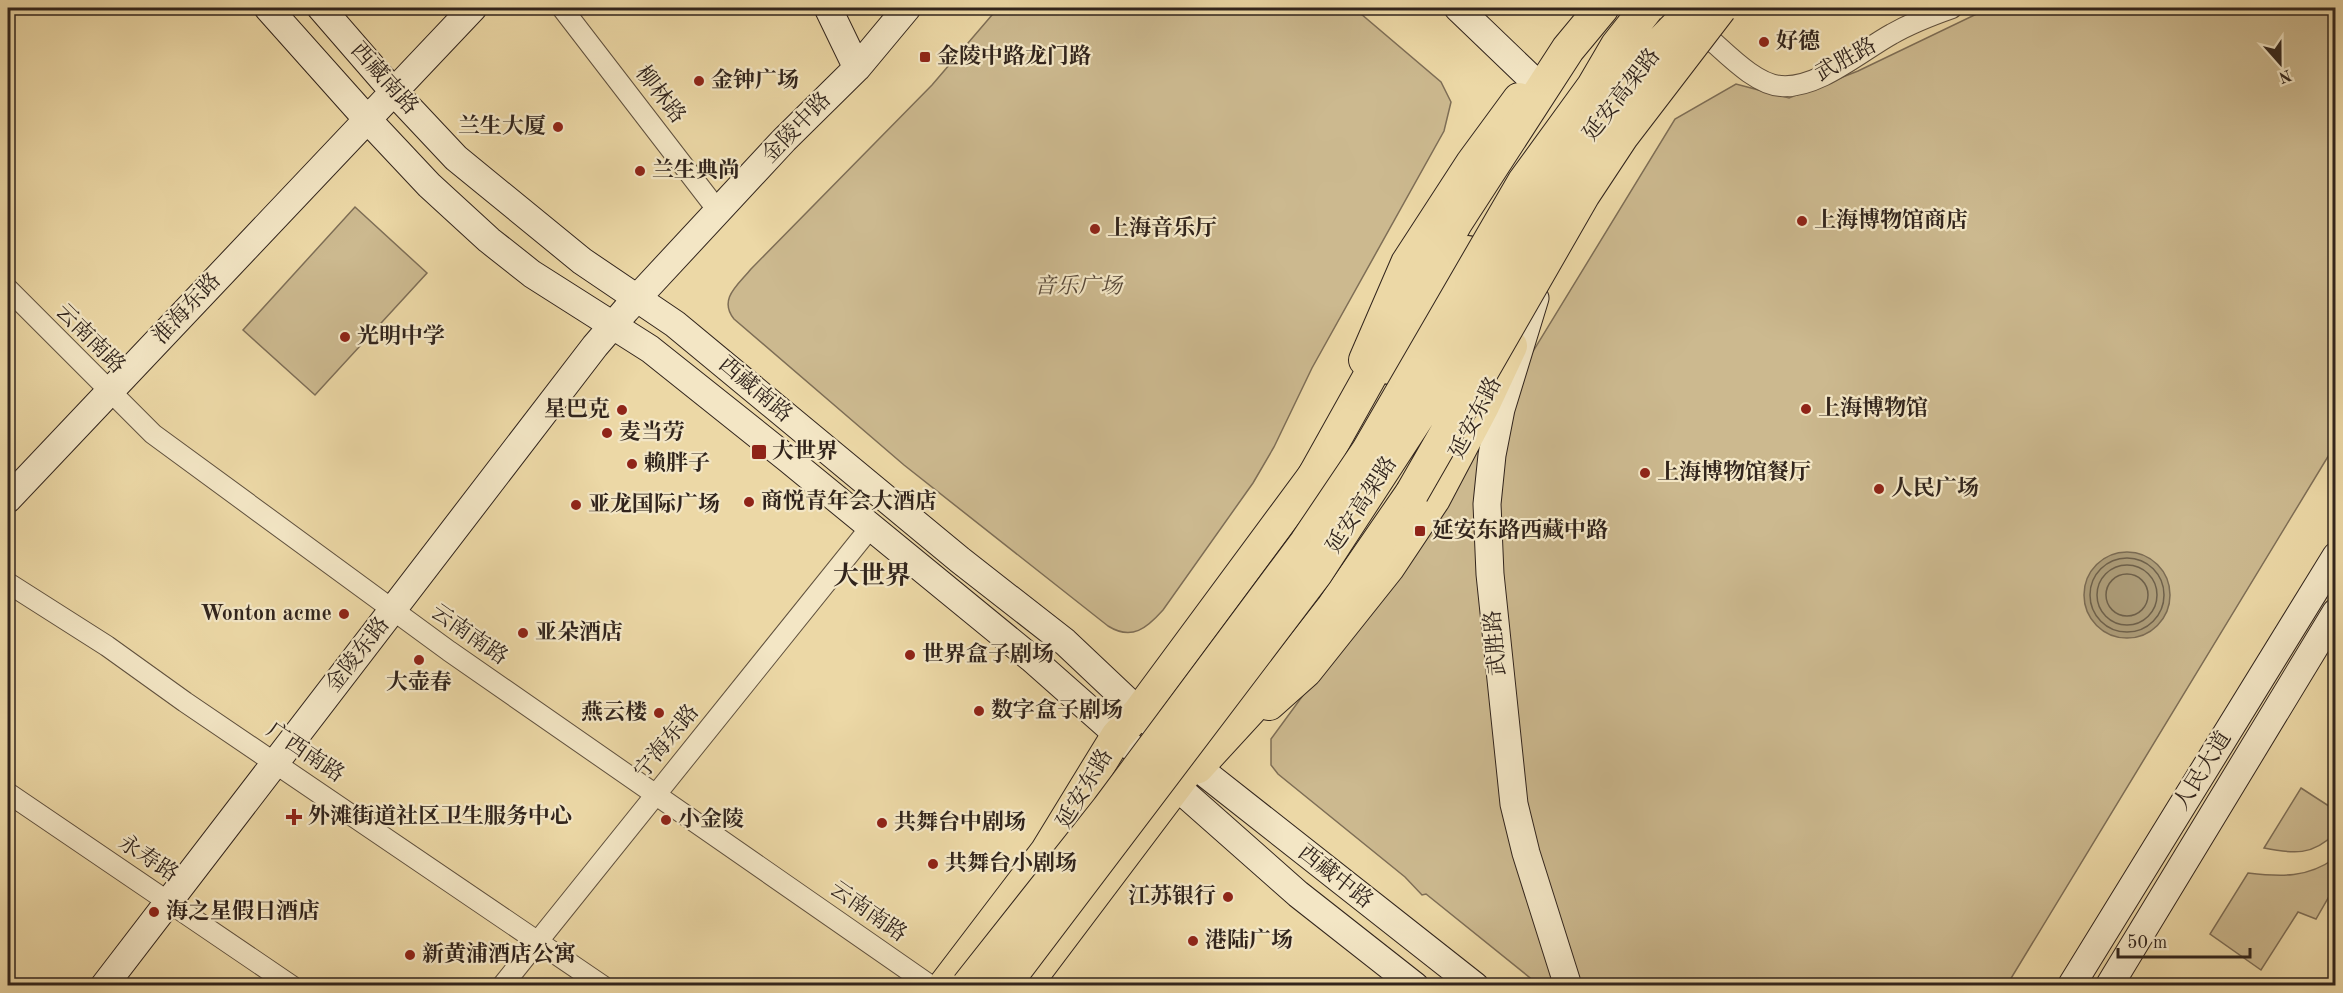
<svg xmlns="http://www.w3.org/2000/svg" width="2343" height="993" viewBox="0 0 2343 993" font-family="'Old Standard TT','Noto Serif SC',serif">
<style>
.green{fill:#ccb98f;stroke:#7e6e56;stroke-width:1.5}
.water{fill:#ac9b77;stroke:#7b6b53;stroke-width:1.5}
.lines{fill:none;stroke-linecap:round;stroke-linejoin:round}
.shore{stroke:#6e604a;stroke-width:1.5}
.street-casing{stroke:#60513e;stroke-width:22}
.secondary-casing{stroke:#31241c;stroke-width:29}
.primary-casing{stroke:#31241c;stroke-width:34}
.highway-casing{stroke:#31241c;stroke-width:35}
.street{stroke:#f3e6c5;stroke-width:20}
.secondary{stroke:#f3e6c5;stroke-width:27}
.primary{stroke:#ecd8a6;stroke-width:32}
.highway{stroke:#ecd8a6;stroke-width:33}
.highway-bridge-casing{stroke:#31241c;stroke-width:35;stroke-linecap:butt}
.highway-bridge{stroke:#ecd8a6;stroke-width:33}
.poi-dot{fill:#8f2418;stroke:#f3e6c5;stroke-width:2}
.labels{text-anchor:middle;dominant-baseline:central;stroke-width:4.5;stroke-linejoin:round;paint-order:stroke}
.poi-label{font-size:22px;font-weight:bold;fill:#31241c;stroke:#f3e6c5;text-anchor:start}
.street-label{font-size:22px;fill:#31241c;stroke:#f3e6c5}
.park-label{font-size:22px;font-style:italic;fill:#584939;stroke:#f3e6c5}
.quarter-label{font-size:26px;font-weight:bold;fill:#31241c;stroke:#f3e6c5}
</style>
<rect width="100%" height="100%" fill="#ecd8a6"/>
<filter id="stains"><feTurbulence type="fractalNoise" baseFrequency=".00333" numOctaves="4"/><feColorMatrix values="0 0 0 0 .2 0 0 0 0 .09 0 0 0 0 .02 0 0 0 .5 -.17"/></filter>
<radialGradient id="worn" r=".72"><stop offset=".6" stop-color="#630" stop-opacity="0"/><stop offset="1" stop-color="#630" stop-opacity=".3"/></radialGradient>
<path class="green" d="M998 8H1354L1441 82 1451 102 1444 131 1312 368 1274 447 1253 483 1163 610C1147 628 1132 641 1108 626L904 465 734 319C718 299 738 285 751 269L932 85Z
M1989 8H2335V445L2007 985H1539L1426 894 1422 895 1405 877 1278 774 1271 765V739L1422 533 1675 119 1736 84 1789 98 1858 71Z
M355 207 427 273 315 395 243 330Z
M2301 788 2335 810V833C2313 856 2293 854 2264 848Z
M2335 858V886L2316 919 2298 912 2261 970 2210 934 2248 873C2281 877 2308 878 2335 858Z"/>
<path class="water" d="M2084 595a43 43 0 1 1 86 0a43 43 0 1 1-86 0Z"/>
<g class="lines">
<path class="shore" d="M2090 595a37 37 0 1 1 74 0a37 37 0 1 1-74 0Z
M2097 595a30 30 0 1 1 60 0a30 30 0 1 1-60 0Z
M2106 595a21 21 0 1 1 42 0a21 21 0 1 1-42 0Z"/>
<g class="street-casing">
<path id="street" d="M562 8 719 212
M1712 41C1729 56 1757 85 1781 86 1818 89 1861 51 1892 34 1911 23 1932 15 1952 8
M8 289 153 434 449 651 931 986
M8 583 107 646 185 702 603 986
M8 793 292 986
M502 986 870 528"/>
</g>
<g class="secondary-casing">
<path id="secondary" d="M268 8 367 119 429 185 489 240 532 274 650 349 788 459 1031 658 1298 894 1415 986
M321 8 393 91 456 158 582 261 675 324 960 560 1065 642 1155 727
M828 8 857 68
M1458 8 1533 80
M1535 298 1501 409 1492 455 1487 504 1490 574 1514 804 1526 853 1568 986
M8 499 473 8
M1183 753 1197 767 1475 986
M104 986 595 346 626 310 784 140 857 68 907 8
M2071 986 2336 556
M2109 986 2336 612"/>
</g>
<g class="primary-casing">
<path id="primary" d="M1365 360 1407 263 1472 163 1519 99
M1389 368 1468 252
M1269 704 1306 671 1388 568 1434 499 1483 406 1511 346
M944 986 1046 852 1117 736 1139 712 1329 455
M1025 986 1193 763 1207 739"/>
</g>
<g class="highway-casing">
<path id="highway" d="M1313 478 1456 222 1568 49 1602 8
M1197 767 1276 681 1332 609 1412 493"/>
</g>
<use href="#street" class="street"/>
<use href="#secondary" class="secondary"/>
<use href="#primary" class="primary"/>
<use href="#highway" class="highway"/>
<g class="highway-bridge-casing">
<path id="highway-bridge" d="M1412 493 1583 195 1622 136 1720 8
M968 986 1108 809 1306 543 1368 451 1524 182 1593 87 1617 46 1647 8
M1003 986 1316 573 1437 387 1531 223 1584 144 1654 50 1695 8"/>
</g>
<use href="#highway-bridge" class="highway-bridge"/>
</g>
<g class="poi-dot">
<circle cx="1764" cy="42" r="6"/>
<rect x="919" y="51" width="12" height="12" rx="3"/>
<circle cx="699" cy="81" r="6"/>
<circle cx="558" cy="127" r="6"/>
<circle cx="640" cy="171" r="6"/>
<circle cx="1802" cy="221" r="6"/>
<circle cx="1095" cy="229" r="6"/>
<circle cx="345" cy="337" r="6"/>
<circle cx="1806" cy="409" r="6"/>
<circle cx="622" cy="410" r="6"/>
<circle cx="607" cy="433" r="6"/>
<rect x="751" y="444" width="16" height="16" rx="3"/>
<circle cx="632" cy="464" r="6"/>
<circle cx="1645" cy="473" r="6"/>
<circle cx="1879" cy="489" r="6"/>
<circle cx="749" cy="502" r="6"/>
<circle cx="576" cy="505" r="6"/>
<rect x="1414" y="525" width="12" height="12" rx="3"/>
<circle cx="344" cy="614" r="6"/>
<circle cx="523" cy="633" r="6"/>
<circle cx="910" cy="655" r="6"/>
<circle cx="419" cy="660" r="6"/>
<circle cx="979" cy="711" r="6"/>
<circle cx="659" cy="713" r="6"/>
<path d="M291 808h6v6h6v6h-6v6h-6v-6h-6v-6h6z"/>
<circle cx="666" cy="820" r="6"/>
<circle cx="882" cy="823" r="6"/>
<circle cx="933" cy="864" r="6"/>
<circle cx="1228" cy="897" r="6"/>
<circle cx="154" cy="912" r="6"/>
<circle cx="1193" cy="941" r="6"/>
<circle cx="410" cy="955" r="6"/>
</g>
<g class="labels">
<g class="poi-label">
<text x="1776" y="42">好德</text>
<text x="937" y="57">金陵中路龙门路</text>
<text x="711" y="81">金钟广场</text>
<text x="546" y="127" text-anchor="end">兰生大厦</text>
<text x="652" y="171">兰生典尚</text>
<text x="1814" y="221">上海博物馆商店</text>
<text x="1107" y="229">上海音乐厅</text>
<text x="357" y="337">光明中学</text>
<text x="1818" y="409">上海博物馆</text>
<text x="610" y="410" text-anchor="end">星巴克</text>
<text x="619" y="433">麦当劳</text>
<text x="772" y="452">大世界</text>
<text x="644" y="464">赖胖子</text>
<text x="1657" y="473">上海博物馆餐厅</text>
<text x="1891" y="489">人民广场</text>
<text x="761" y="502">商悦青年会大酒店</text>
<text x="588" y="505">亚龙国际广场</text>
<text x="1432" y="531">延安东路西藏中路</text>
<text x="332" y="614" text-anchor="end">Wonton acme</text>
<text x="535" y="633">亚朵酒店</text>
<text x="922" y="655">世界盒子剧场</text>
<text x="419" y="683" text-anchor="middle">大壶春</text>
<text x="991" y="711">数字盒子剧场</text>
<text x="647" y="713" text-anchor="end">燕云楼</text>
<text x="308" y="817">外滩街道社区卫生服务中心</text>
<text x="678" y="820">小金陵</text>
<text x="894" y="823">共舞台中剧场</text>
<text x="945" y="864">共舞台小剧场</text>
<text x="1216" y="897" text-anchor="end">江苏银行</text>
<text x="166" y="912">海之星假日酒店</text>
<text x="1205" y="941">港陆广场</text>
<text x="422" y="955">新黄浦酒店公寓</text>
</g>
<g class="street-label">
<text transform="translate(1846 60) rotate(-29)">武胜路</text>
<text transform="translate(384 79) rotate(48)">西藏南路</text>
<text transform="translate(660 95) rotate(52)">柳林路</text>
<text transform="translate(1622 95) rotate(-52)">延安高架路</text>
<text transform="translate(797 128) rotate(-46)">金陵中路</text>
<text transform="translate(187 309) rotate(-47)">淮海东路</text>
<text transform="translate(90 339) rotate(45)">云南南路</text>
<text transform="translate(755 390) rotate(40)">西藏南路</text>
<text transform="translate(1476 418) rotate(-63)">延安东路</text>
<text transform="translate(1362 505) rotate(-57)">延安高架路</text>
<text transform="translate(469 635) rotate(35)">云南南路</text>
<text transform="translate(1496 643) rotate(-95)">武胜路</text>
<text transform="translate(358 655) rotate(-52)">金陵东路</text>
<text transform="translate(667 742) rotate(-51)">宁海东路</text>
<text transform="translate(305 753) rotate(34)">广西南路</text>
<text transform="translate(2203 771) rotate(-58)">人民大道</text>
<text transform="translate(1085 789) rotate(-59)">延安东路</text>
<text transform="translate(148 859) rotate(33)">永寿路</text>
<text transform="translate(1335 877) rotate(38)">西藏中路</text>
<text transform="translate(868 912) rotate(35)">云南南路</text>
</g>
<g class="park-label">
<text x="1078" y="287">音乐广场</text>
</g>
<g class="quarter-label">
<text x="872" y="577">大世界</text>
</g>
</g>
<rect width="2343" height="993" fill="none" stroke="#ecd8a6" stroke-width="30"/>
<rect x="9" y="9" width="2325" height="975" fill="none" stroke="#31241c" stroke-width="3"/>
<rect x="15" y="15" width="2313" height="963" fill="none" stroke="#31241c" stroke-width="1.5"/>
<g transform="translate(2280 63) rotate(159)" stroke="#f3e6c5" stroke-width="4.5" paint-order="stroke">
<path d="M0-4.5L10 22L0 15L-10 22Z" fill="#31241c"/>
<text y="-9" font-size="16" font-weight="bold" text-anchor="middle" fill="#31241c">N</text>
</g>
<path d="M2118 948v9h132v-9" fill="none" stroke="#31241c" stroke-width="3"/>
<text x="2127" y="948" font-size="18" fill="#31241c" stroke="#f3e6c5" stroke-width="4.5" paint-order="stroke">50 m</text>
<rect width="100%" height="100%" filter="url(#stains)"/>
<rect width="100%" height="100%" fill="url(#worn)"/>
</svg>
